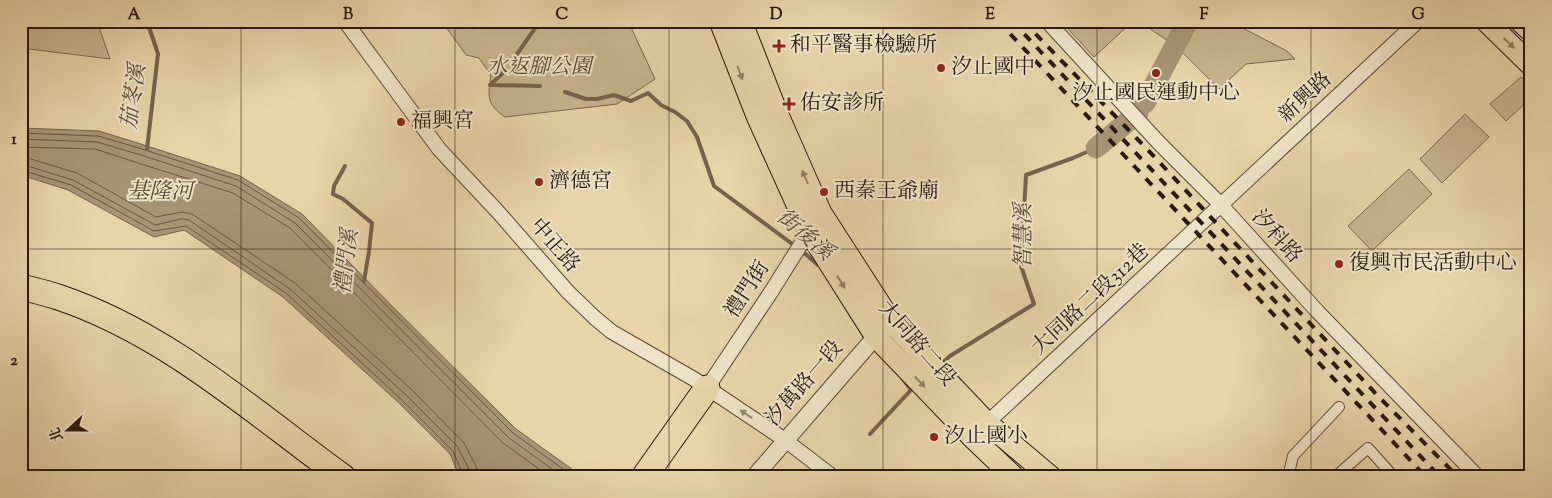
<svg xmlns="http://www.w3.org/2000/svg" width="1552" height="498" viewBox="0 0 1552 498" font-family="'Sorts Mill Goudy','Noto Serif TC',serif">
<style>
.green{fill:#c7b48f;stroke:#786650}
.water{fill:#a69475;stroke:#74634d}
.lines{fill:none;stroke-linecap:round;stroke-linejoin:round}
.shore{stroke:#685642;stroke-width:1}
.stream{stroke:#74634d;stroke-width:4}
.river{stroke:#a69475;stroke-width:21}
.pedestrian-casing{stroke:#584836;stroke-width:12}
.minor-casing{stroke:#584836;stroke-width:16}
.tertiary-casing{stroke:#584836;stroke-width:18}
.primary-casing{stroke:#291910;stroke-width:23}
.motorway-casing{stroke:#291910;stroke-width:27}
.pedestrian{stroke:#efe3c7;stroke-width:10}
.minor{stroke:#efe3c7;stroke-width:14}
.tertiary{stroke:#efe3c7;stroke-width:16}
.primary{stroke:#e7d4a9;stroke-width:21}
.motorway{stroke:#e7d4a9;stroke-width:25}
.rail{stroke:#291910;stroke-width:4;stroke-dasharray:9 9;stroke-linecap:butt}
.oneway{fill:#928064}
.oneway2{fill:#968875}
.grid{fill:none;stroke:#291910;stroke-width:1;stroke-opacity:0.55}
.poi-dot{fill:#8f2418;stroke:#efe3c7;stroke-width:2}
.labels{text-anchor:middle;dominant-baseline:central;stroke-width:4;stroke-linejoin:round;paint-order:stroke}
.poi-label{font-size:21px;fill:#291910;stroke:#efe3c7;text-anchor:start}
.park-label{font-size:21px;font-style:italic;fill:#584836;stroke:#efe3c7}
.street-label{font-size:21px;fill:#291910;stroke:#efe3c7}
.water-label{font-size:22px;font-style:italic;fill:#5b4a38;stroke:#efe3c7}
.neatline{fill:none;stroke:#291910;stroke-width:2}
.grid-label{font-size:16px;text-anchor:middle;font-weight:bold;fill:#291910}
</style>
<rect width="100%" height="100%" fill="#e7d4a9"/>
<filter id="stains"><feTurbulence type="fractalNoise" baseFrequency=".004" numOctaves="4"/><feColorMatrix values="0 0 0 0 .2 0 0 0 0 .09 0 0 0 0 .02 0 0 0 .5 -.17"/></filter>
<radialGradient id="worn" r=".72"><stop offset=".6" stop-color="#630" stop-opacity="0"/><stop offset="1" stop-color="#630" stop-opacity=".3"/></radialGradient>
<path class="green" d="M21 21H95L99 27 110 59 21 48Z
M454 21H628L655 79 617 104 505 117C486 104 488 96 491 75L479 58 466 55 446 27Z
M1061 21H1133L1094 57Z
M1138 21H1229L1287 51 1295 59 1246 64 1219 89 1176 46Z
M1521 77 1531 85V98L1506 121 1490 104Z
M1465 114 1489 137 1442 183 1420 159Z
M1409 169 1432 194 1372 251 1348 226Z"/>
<path class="water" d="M21 128 99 131 144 145 240 176 302 214 393 307 516 429 583 477H460L450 454 399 403 283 297 184 230 154 237 68 190 21 175Z"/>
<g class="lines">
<path class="shore" d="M21 133 98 136 142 149 238 180 299 218 513 433 574 477
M21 139 97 142 141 155 236 186 295 223 509 438 563 477
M21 147 95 149 138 163 233 193 290 228 503 443 550 477
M21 156 77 173 156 217 182 212 192 214 295 283 411 389 464 443 477 468 478 477
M21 164 73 180 155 225 181 219 189 220 290 289 406 395 457 446 470 471 471 477
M21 170 71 185 154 231 186 226 286 293 402 400 453 451 464 477"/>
<path class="stream" d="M513 60 540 21
M490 85 540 86
M490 85 506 70
M565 92 586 99H597L614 95 631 101 648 93 661 105 675 112 687 121 697 137 714 186 795 246
M147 149 158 54 147 21
M345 166 334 186 333 194 343 199 372 223 369 251 364 281
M801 250 818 265
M941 364 950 356 1034 304 1021 266 1026 175 1073 158 1096 148
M903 379 911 390
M870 434 911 390"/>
<path class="river" d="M1145 103 1188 21
M1096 148 1138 113"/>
<g class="pedestrian-casing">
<path id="pedestrian" d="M1293 477 1289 473 1293 456 1339 407
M1335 477 1368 448 1394 477"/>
</g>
<g class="minor-casing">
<path id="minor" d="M345 21 439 149 499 213 568 292 595 318 612 332 694 379 785 440 832 476
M1047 21 1159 143 1221 205 1317 311 1478 477
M707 388 771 292 813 225
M983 429 987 423 1418 21"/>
</g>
<g class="tertiary-casing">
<path id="tertiary" d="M754 477 870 343 885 330"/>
</g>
<g class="primary-casing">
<path id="primary" d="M720 21 757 116 809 231 876 337 975 440 1014 477
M741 21 778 115 821 213 892 323 987 423 1051 477
M1486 21 1531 65
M1520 21 1531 31"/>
</g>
<g class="motorway-casing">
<path id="motorway" d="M21 287C33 290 46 293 58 297 166 333 252 411 343 477
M644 477 707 388"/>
</g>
<use href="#pedestrian" class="pedestrian"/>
<use href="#minor" class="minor"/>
<use href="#tertiary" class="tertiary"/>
<use href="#primary" class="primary"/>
<use href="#motorway" class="motorway"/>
<path class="rail" d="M998 21 1426 477
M1012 21 1440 477
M1023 21 1148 150 1377 395 1458 477"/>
</g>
<defs><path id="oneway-solid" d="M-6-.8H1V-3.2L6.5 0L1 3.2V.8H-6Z" transform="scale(1.25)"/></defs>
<g class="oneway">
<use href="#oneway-solid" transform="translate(1509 43) rotate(44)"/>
<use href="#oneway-solid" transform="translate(740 73) rotate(69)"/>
<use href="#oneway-solid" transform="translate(805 177) rotate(-114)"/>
<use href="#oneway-solid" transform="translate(841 282) rotate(58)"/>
<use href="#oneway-solid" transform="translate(920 382) rotate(46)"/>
</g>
<use class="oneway2" href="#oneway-solid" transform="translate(746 414) rotate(-146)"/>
<path class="grid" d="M241 21V477M455 21V477M669 21V477M883 21V477M1097 21V477M1311 21V477M21 249H1531"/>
<g class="poi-dot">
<path d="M776.5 38.5h5v5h5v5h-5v5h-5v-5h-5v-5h5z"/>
<circle cx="941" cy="68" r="5"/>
<circle cx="1156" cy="73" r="5"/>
<path d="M786.5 96.5h5v5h5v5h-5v5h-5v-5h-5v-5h5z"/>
<circle cx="401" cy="122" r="5"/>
<circle cx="539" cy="182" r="5"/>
<circle cx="824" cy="192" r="5"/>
<circle cx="1339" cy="264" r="5"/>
<circle cx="934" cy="437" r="5"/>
</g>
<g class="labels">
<g class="poi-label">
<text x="790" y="46">和平醫事檢驗所</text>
<text x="951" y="68">汐止國中</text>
<text x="1156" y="94" text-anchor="middle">汐止國民運動中心</text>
<text x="800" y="104">佑安診所</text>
<text x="411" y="122">福興宮</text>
<text x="549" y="182">濟德宮</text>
<text x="834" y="192">西秦王爺廟</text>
<text x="1349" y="264">復興市民活動中心</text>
<text x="944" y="437">汐止國小</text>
</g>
<g class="park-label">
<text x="539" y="68">水返腳公園</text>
</g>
<g class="street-label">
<text transform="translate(1306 98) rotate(-43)">新興路</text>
<text transform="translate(1276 237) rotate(48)">汐科路</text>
<text transform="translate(554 246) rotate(49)">中正路</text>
<text transform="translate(748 290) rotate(-57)">禮門街</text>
<text transform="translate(1091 300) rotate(-43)">大同路二段312巷</text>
<text transform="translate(916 344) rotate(49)">大同路二段</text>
<text transform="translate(805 384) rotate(-49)">汐萬路一段</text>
</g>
<g class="water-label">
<text transform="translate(135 97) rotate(-82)">茄苳溪</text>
<text x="160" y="193">基隆河</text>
<text transform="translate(804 236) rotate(40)">街後溪</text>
<text transform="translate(1025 236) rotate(-90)">智慧溪</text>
<text transform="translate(348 262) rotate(-83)">禮門溪</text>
</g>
</g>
<rect width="1552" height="498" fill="none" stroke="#e7d4a9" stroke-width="55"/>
<g transform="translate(68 430) rotate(249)" stroke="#efe3c7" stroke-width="4" paint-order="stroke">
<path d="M0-4L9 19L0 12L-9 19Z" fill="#291910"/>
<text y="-8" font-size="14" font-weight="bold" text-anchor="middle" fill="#291910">北</text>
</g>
<rect x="28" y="28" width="1496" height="442" class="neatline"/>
<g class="grid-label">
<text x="134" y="19">A</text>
<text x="348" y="19">B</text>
<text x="562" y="19">C</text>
<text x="776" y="19">D</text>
<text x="990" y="19">E</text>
<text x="1204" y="19">F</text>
<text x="1418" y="19">G</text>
<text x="14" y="144">1</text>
<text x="14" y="365">2</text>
</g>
<rect width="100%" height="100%" filter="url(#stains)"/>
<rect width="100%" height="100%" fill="url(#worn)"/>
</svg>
